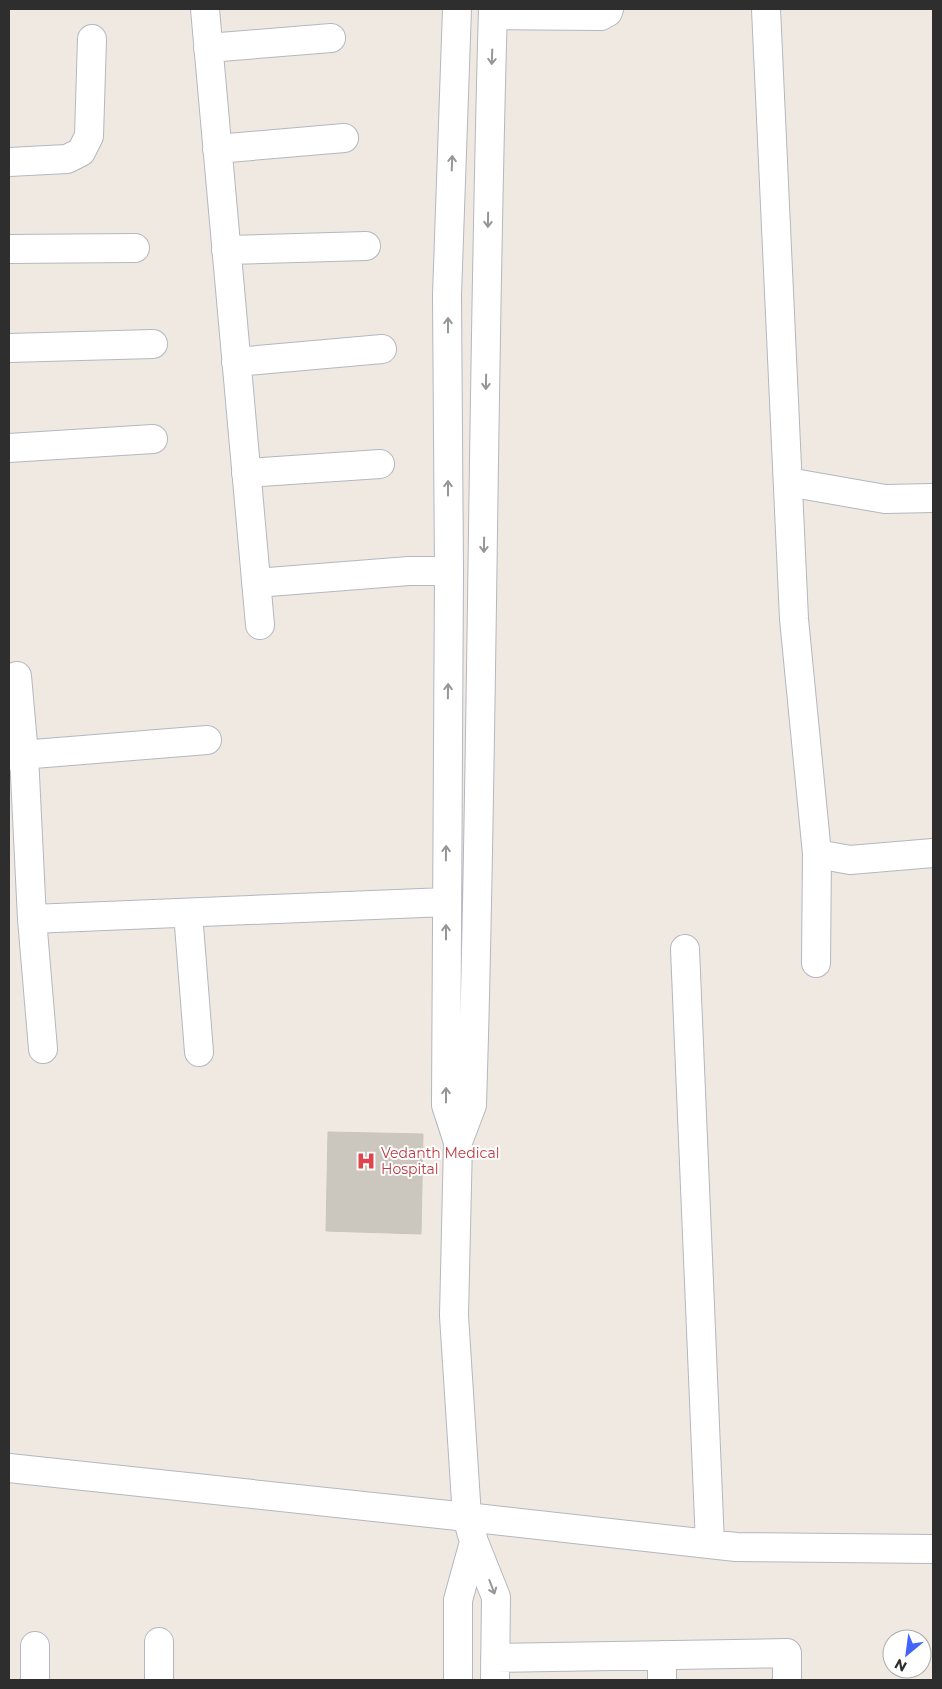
<svg xmlns="http://www.w3.org/2000/svg" width="942" height="1689" viewBox="0 0 942 1689" font-family="Montserrat,sans-serif">
<style>
.building{fill:#cbc7bf;stroke:#cbc5ba}
.lines{fill:none;stroke-linecap:round;stroke-linejoin:round}
.minor-casing{stroke:#b4b7c1;stroke-width:30}
.minor{stroke:#fff;stroke-width:28}
.oneway{stroke:#969696}
.labels{text-anchor:middle;dominant-baseline:central;stroke-width:4;stroke-linejoin:round;paint-order:stroke}
.health-label{font-size:14px;fill:#be3a42;stroke:#fff;text-anchor:start}
</style>
<rect width="100%" height="100%" fill="#efe9e1"/>
<path class="building" d="M328 1132 423 1134 421 1234 326 1231Z"/>
<g class="lines">
<g class="minor-casing">
<path id="minor" d="M205 9 260 625
M457 9 447 295 449 571 446 1105 458 1142
M493 9C483 351 483 694 474 1036L472 1105 458 1142 454 1316 467 1517 736 1547 933 1549
M766 9 794 619 817 854 816 963
M493 15 601 16 608 12 609 9
M208 48 331 38
M217 149 344 138
M9 162 67 159 81 152 89 136 92 39
M9 249 135 248
M226 250 366 246
M9 348 153 344
M236 362 382 349
M9 448 153 439
M246 473 380 464
M788 482 885 499 933 498
M256 583 409 571H449
M17 676 24 755 32 919 43 1049
M9 756 207 740
M817 854 850 860 933 853
M188 913 199 1052
M32 919 446 902
M685 949 710 1544
M9 1468 467 1517 474 1542 496 1597 495 1680
M35 1646V1680
M662 1655V1680
M495 1658 787 1653V1680
M159 1680V1642
M458 1680V1600L474 1542"/>
</g>
<use href="#minor" class="minor"/>
</g>
<defs><path id="oneway-shaft" d="M-6 0H5M1.5-3L5.5 0L1.5 3" fill="none" stroke-width="1.6" stroke-linecap="round" stroke-linejoin="round" transform="scale(1.25)"/></defs>
<g class="oneway">
<use href="#oneway-shaft" transform="translate(492 57) rotate(92)"/>
<use href="#oneway-shaft" transform="translate(452 163) rotate(-88)"/>
<use href="#oneway-shaft" transform="translate(488 220) rotate(91)"/>
<use href="#oneway-shaft" transform="translate(448 325) rotate(-90)"/>
<use href="#oneway-shaft" transform="translate(486 382) rotate(91)"/>
<use href="#oneway-shaft" transform="translate(448 488) rotate(-90)"/>
<use href="#oneway-shaft" transform="translate(484 545) rotate(91)"/>
<use href="#oneway-shaft" transform="translate(448 691) rotate(-89)"/>
<use href="#oneway-shaft" transform="translate(446 853) rotate(-89)"/>
<use href="#oneway-shaft" transform="translate(446 932) rotate(-90)"/>
<use href="#oneway-shaft" transform="translate(446 1095) rotate(-90)"/>
<use href="#oneway-shaft" transform="translate(492 1587) rotate(69)"/>
</g>
<defs>
<g id="hospital-bare" transform="scale(1.5)"><path d="M-5-5h3v3.5h4V-5h3V5h-3V1.5h-4V5h-3Z" fill="#e0444e" stroke="#fff" stroke-width="2.5" paint-order="stroke"/></g>
</defs>
<g fill-rule="evenodd">
<use href="#hospital-bare" x="366" y="1161"/>
</g>
<g class="labels">
<g class="health-label">
<text x="381" y="1153">Vedanth Medical<tspan x="381" dy="16">Hospital</tspan></text>
</g>
</g>
<rect width="942" height="1689" fill="none" stroke="#2e2e2e" stroke-width="20"/>
<g transform="translate(907 1654) rotate(209)"><circle r="24" fill="#ffffff" stroke="#ababab"/>
<path d="M0-4L9 19L0 12L-9 19Z" fill="#4264fb"/>
<text y="-8" font-size="14" font-weight="bold" text-anchor="middle" fill="#2e2e2e">N</text>
</g>
</svg>
